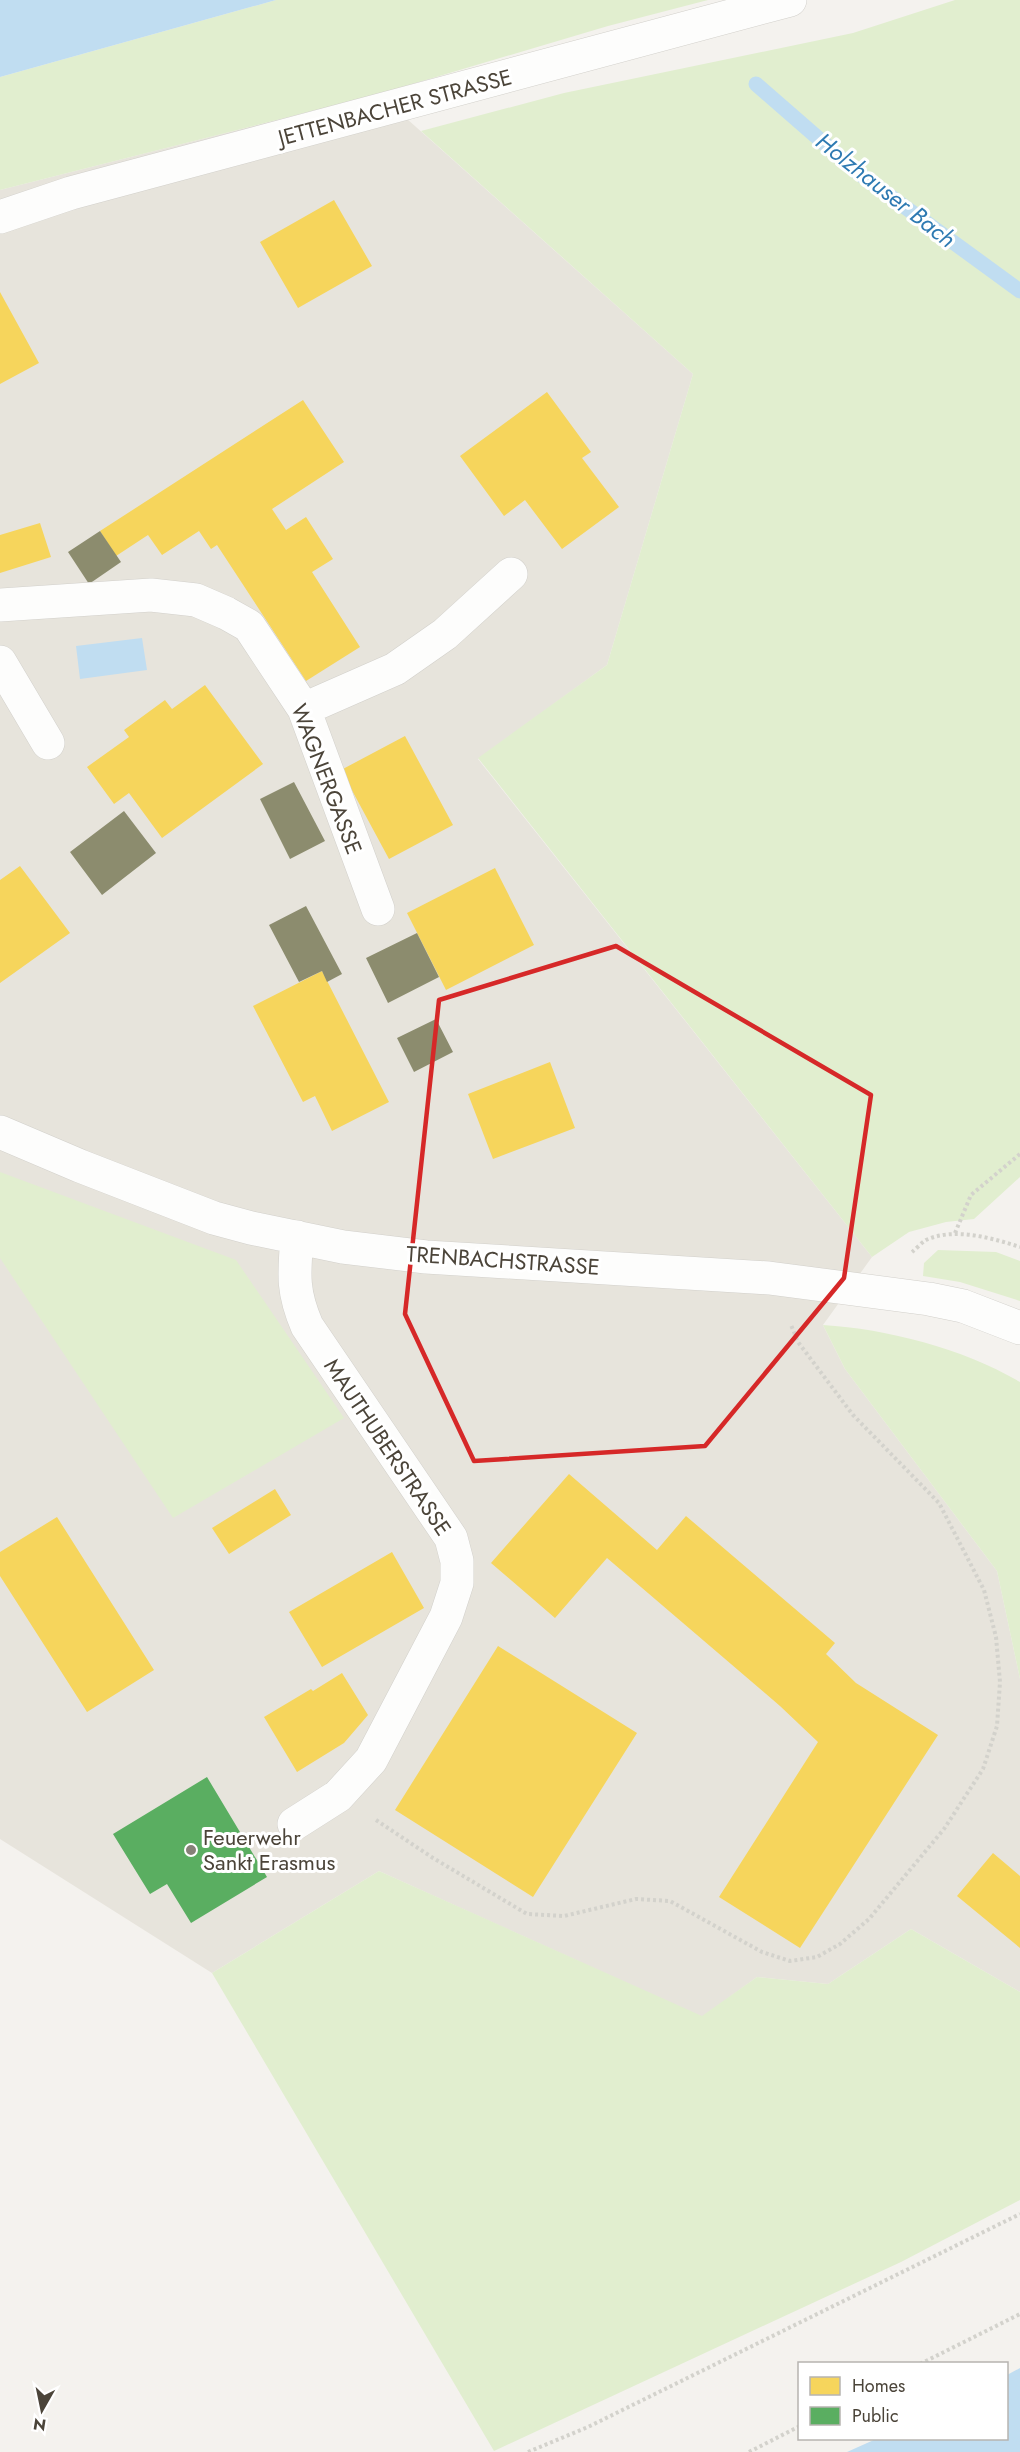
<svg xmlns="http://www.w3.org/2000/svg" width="1020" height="2452" viewBox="0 0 1020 2452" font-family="Jost,sans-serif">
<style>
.residential{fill:#e7e4dc}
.green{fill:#e1eecf}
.water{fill:#c0ddf1}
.homes{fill:#f6d55c}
.public{fill:#5aae61}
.industry{fill:#8c8c6e}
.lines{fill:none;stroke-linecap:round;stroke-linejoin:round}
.stream{stroke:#c0ddf1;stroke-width:15}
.minor-casing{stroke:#d2d0cb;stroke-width:34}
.path{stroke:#d3d2cc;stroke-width:4;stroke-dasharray:3 3;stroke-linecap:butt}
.minor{stroke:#fdfdfc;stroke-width:33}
.marked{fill:none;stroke:#d62828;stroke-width:4.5;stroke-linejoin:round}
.poi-dot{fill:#868178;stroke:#fff;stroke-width:2}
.labels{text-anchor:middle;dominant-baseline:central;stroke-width:6;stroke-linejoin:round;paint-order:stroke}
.street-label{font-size:22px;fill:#4b4439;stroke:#fff}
.poi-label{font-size:22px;fill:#4b4439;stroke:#fff;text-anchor:start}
.water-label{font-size:24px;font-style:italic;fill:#2e7ab2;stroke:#fff}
</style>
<rect width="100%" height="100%" fill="#f4f2ee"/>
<path class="residential" d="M379 94 693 374 607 665 478 759 872 1257 823 1325 845 1369 997 1571 1020 1679V1992L911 1929 828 1984 757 1977 702 2017 379 1871 212 1973 0 1839V190Z"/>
<path class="green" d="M276 0H708L608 26 379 94 0 190V77Z
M955 0H1020V1177L974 1219 946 1222 909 1232 872 1257 478 758 607 665 693 374 421 131 564 93 853 33Z
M0 1172 236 1260 344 1418 173 1518 0 1258Z
M938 1250 996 1252 1020 1261V1301L960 1282 923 1276 924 1263Z
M823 1325C888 1329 964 1349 1020 1382V1679L997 1571 845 1369Z
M379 1871 702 2016 757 1977 828 1984 911 1929 1020 1992V2200L901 2262 494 2451 212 1973Z"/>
<path class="water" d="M0 0H276L0 77Z
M142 638 147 670 80 679 76 646Z
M1020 2368V2452H847L876 2439 1006 2438 1007 2375Z"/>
<path class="homes" d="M334 200 372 266 298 308 260 242Z
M0 292 39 363 0 384Z
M547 392 591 452 582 458 619 507 562 549 525 500 504 516 460 456Z
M303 400 344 462 272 509 286 530 306 517 333 559 312 572 360 647 306 681 217 545 211 549 199 531 162 555 148 535 116 556 100 531Z
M40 523 51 557 0 573V535Z
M205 685 263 764 162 838 129 793 114 804 87 767 129 737 124 730 165 700 172 709Z
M405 736 453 825 389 859 341 770Z
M20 866 70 933 0 983V880Z
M495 868 534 945 446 990 407 913Z
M322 971 389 1102 332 1131 315 1096 303 1102 253 1006Z
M550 1062 575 1128 493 1159 468 1094Z
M569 1474 657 1550 686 1516 835 1643 826 1654 856 1683 938 1735 800 1948 719 1897 818 1742 780 1706 607 1558 555 1618 491 1563Z
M275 1489 291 1515 229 1554 212 1528Z
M57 1517 154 1670 87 1712 0 1576V1552Z
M392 1552 424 1608 322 1667 289 1612Z
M498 1646 637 1733 533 1897 395 1810Z
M342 1673 368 1715 344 1743 297 1772 264 1717 311 1689 313 1691Z
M993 1853 1020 1876V1948L957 1896Z"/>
<path class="public" d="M207 1777 267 1877 191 1923 167 1884 150 1894 113 1834Z"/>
<path class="industry" d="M100 531 121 562 89 584 68 552Z
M294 782 325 841 290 859 260 799Z
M124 811 156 853 102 895 70 852Z
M306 906 342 974 327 982 322 971 299 982 269 925Z
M417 933 439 977 388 1003 366 958Z
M436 1019 453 1052 414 1072 397 1038Z"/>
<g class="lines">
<path class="stream" d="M756 84 857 172 1020 291"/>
<g class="minor-casing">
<path id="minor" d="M0 217 71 193 790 0
M0 605 151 595 196 600 226 613 249 626 304 709 378 909
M0 662 48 743
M304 709 395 669 445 634 511 574
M0 1132 80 1166 214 1218 251 1228 343 1247 426 1257 769 1278 929 1299 963 1306 1020 1328
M294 1824 338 1796 371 1760 446 1617 457 1583V1561L451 1538 307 1326C292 1291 294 1274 297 1237"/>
</g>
<path class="path" d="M955 1233 971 1195 1020 1154
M912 1252C916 1249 921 1243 926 1240 954 1227 992 1238 1020 1247
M376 1820 433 1858 527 1914 564 1916 636 1899 670 1901 762 1952 790 1961 817 1957 840 1944 869 1919 944 1829 983 1769 997 1726 1000 1682 996 1637 984 1590 939 1503 853 1415 798 1342 791 1325
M920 2364 1020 2314
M528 2452 588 2427 1020 2214
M749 2452 800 2426"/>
<use href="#minor" class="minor"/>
</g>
<path class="marked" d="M616 946 871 1095 844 1278 705 1446 474 1461 405 1314 439 1000Z"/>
<circle class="poi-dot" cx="191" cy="1850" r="6"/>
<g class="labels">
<g class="street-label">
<text transform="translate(395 107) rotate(-15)">JETTENBACHER STRASSE</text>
<text transform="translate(327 779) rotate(69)">WAGNERGASSE</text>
<text transform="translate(503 1260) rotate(4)">TRENBACHSTRASSE</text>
<text transform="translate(388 1447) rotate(56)">MAUTHUBERSTRASSE</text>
</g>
<g class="poi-label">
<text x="203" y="1837">Feuerwehr<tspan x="203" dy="25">Sankt Erasmus</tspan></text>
</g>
<g class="water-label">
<text transform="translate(886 190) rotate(38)">Holzhauser Bach</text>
</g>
</g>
<rect x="798" y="2362" width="210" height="78" fill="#ffffff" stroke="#b7b4b0" stroke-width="1.5"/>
<rect x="810" y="2377" width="30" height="18" fill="#f6d55c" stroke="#b7b4b0" stroke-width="1.5"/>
<text x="852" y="2392" font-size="18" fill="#4b4439">Homes</text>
<rect x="810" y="2407" width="30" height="18" fill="#5aae61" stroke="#b7b4b0" stroke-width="1.5"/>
<text x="852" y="2422" font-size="18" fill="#4b4439">Public</text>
<g transform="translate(42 2410) rotate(189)" stroke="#ffffff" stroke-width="4.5" paint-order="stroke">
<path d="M0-4.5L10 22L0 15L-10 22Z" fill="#4b4439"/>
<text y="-9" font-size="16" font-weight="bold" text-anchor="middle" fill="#4b4439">N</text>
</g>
</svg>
